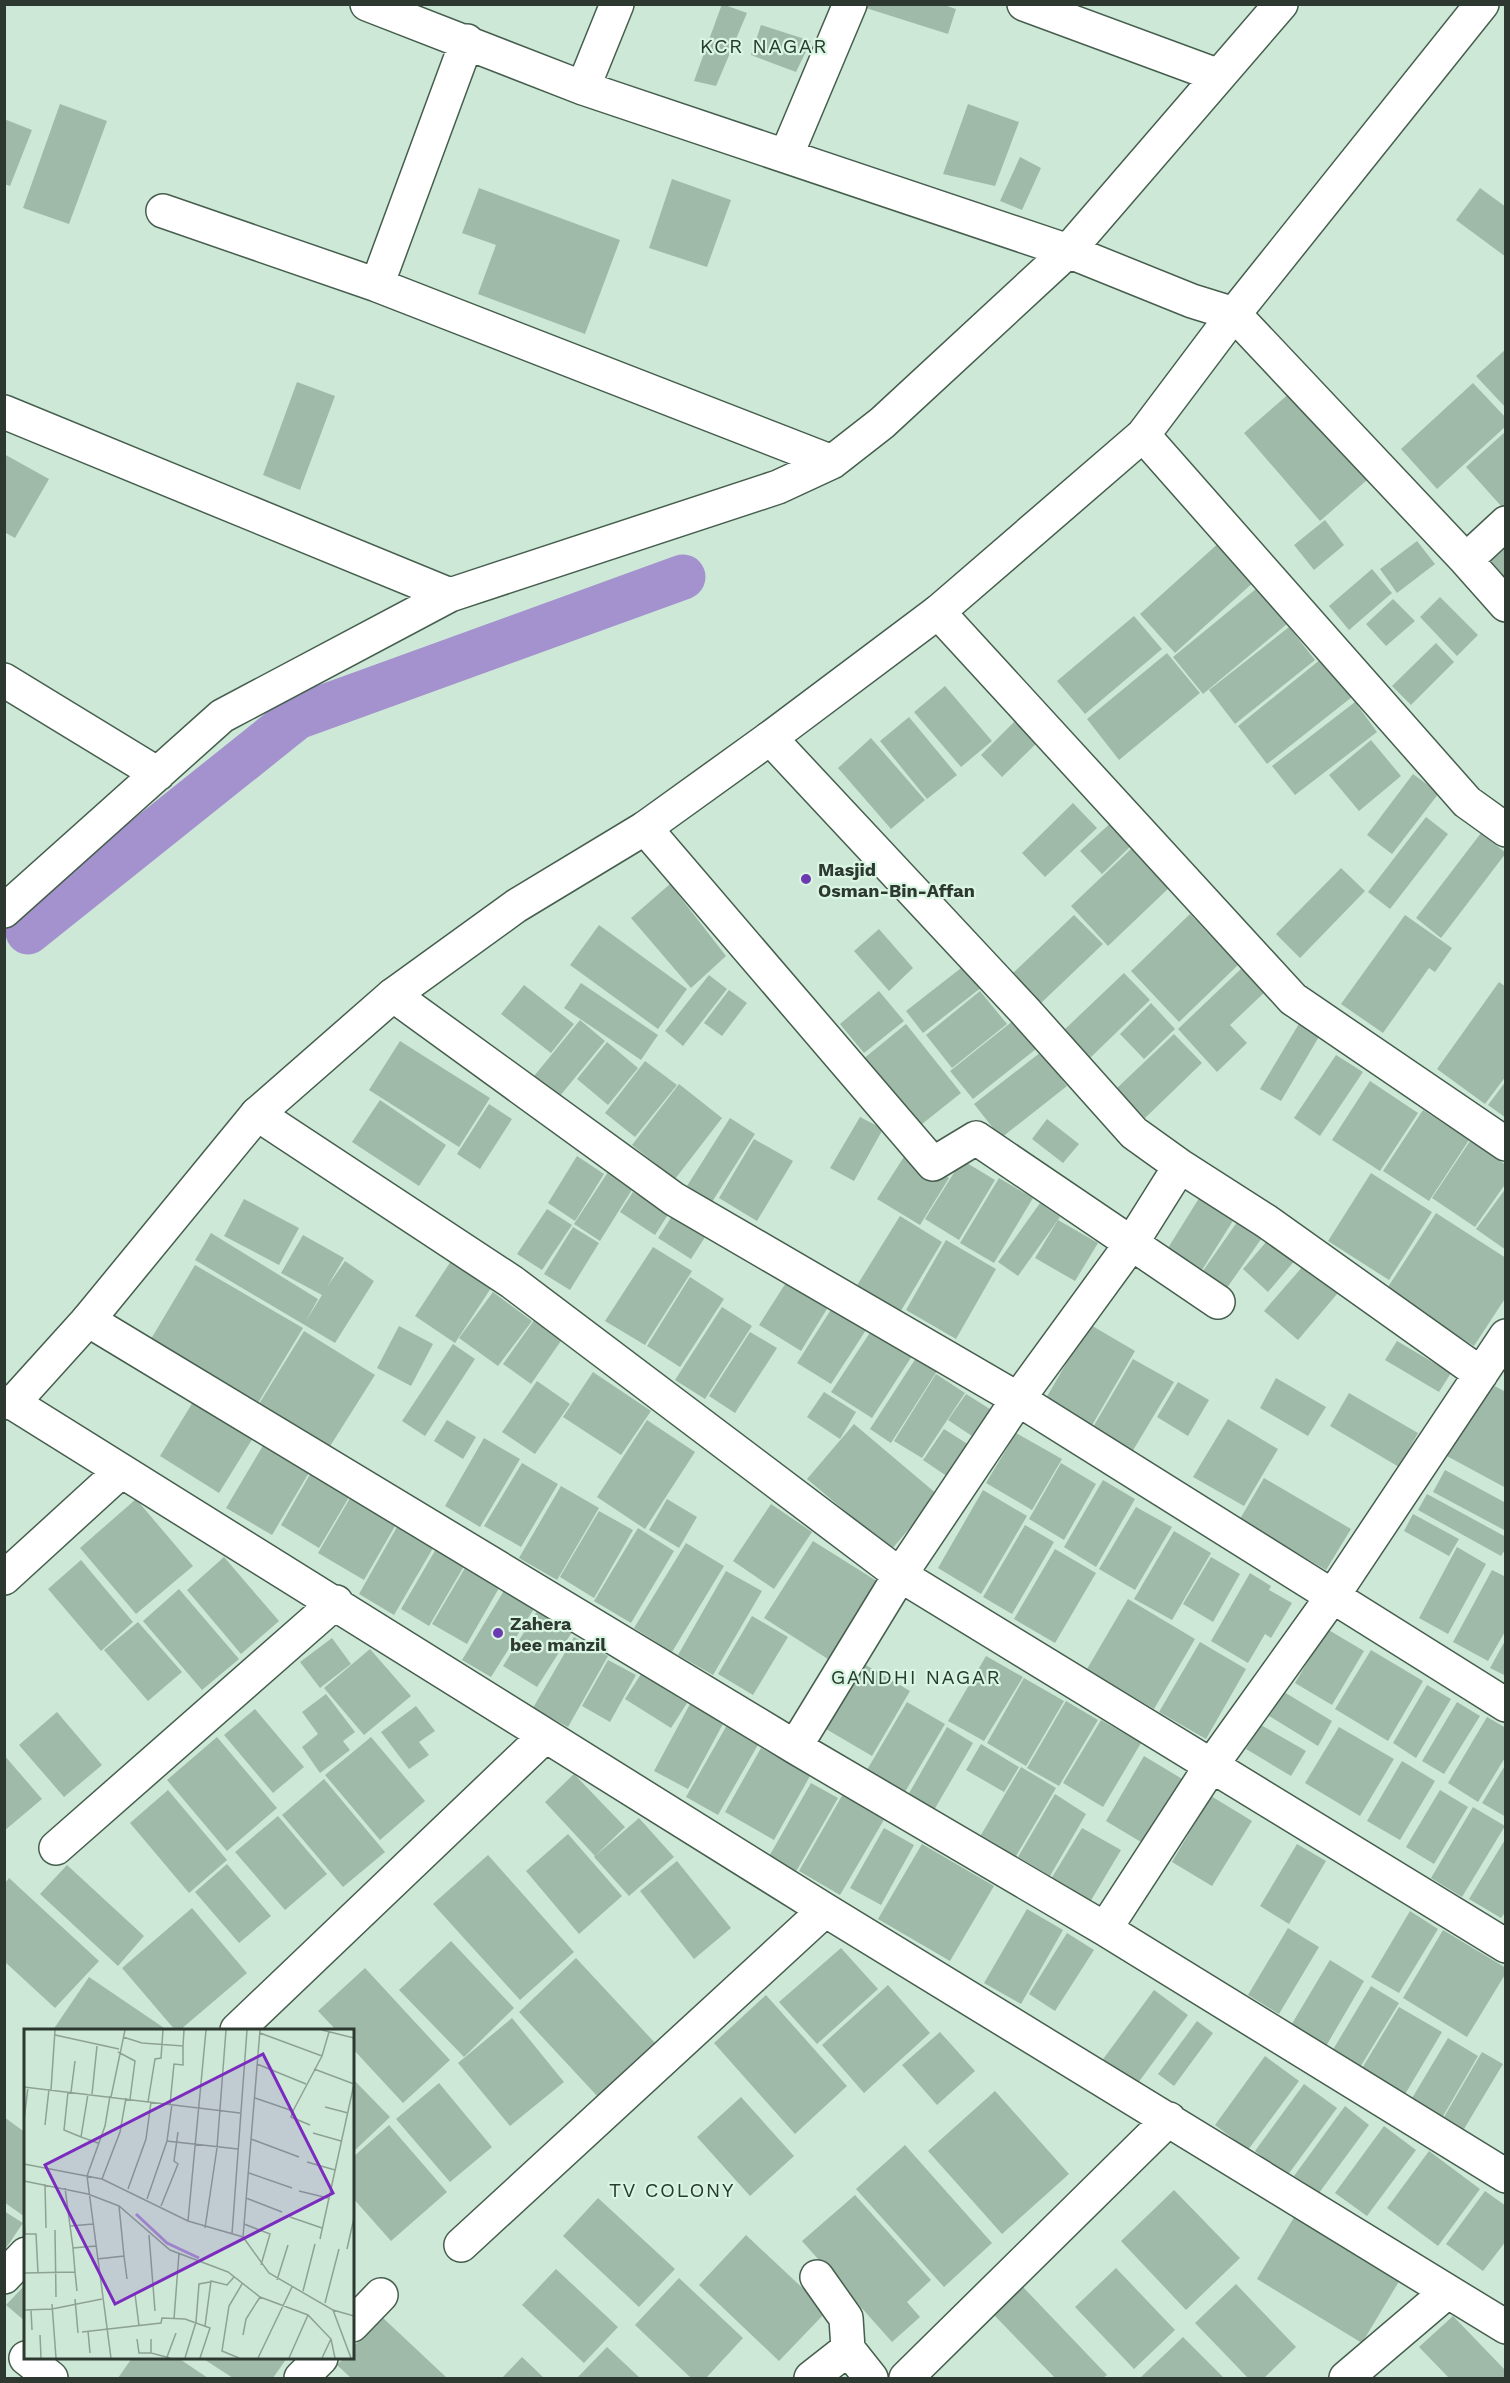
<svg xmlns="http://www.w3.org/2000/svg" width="1510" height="2383" viewBox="0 0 1510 2383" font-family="'Work Sans',sans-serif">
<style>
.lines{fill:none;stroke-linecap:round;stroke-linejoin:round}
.canal{stroke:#a492ce;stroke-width:45}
.building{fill:#a0baa9}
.minor-casing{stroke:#465e4e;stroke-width:36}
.tertiary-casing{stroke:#465e4e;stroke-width:36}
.minor{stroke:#fff;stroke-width:33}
.tertiary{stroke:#fff;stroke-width:33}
.poi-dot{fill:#6b3ab1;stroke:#daf6e3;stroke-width:2}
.labels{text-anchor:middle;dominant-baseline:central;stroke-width:4.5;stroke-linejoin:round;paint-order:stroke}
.poi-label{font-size:18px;font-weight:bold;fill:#2d3830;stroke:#daf6e3;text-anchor:start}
.neighbourhood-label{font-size:20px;letter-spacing:1.5px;fill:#263c2e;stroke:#daf6e3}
.inset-river{fill:none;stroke:#a492ce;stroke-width:3}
.inset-road{fill:none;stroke:#8da294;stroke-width:1.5}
.view{fill:#7b2cbf;fill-opacity:0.15;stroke:#7b2cbf;stroke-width:3}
.inset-edge{fill:none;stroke:#2d3830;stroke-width:3}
</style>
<rect width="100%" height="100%" fill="#cde8d6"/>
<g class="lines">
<path class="canal" d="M28 932 297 717 683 577"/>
</g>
<path class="building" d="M722 4 747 13 716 86 694 81Z
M867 4H941L956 9 948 34 866 8Z
M761 25 811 41 796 72 751 55Z
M60 104 107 121 69 224 23 208Z
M968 104 1019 122 995 186 943 174Z
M4 119 32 130 10 186 4 184Z
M1020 157 1041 168 1022 210 1000 201Z
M672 179 731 200 707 267 649 248Z
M479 188 620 240 585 334 478 294 496 245 462 233Z
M1480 188 1506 207V257L1456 220Z
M1506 349V408L1476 376Z
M297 382 335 396 300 490 263 475Z
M1473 383 1506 418V426L1437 489 1401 449Z
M1291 392 1367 480 1320 521 1244 433Z
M1506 431V504L1502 507 1466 467Z
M4 454 49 479 15 538 4 532Z
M1325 520 1344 545 1314 570 1294 545Z
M1221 541 1256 580 1175 653 1140 614Z
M1417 541 1435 564 1397 593 1380 569Z
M1506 548V579L1490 560Z
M1372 569 1392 593 1349 630 1329 606Z
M1257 588 1287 624 1203 694 1173 657Z
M1440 597 1478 635 1457 656 1420 617Z
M1393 599 1415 621 1386 646 1366 624Z
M1134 616 1162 649 1085 714 1057 681Z
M1289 627 1315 660 1235 724 1209 690Z
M1436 643 1454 662 1411 705 1392 686Z
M1167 653 1200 693 1119 760 1087 719Z
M1321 659 1352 697 1267 764 1238 726Z
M945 686 992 741 961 767 914 712Z
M1355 702 1377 732 1295 795 1272 766Z
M1021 715 1043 737 1002 777 981 755Z
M909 717 957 775 927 799 880 741Z
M871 738 925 800 891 829 838 768Z
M1371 740 1401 776 1359 811 1329 775Z
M1413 774 1439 793 1392 854 1367 835Z
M1073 803 1097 828 1045 877 1022 853Z
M1426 817 1448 834 1390 909 1368 892Z
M1114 820 1135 842 1102 874 1080 851Z
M1481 833 1506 853 1441 938 1416 918Z
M1133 847 1171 886 1108 946 1071 906Z
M1341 868 1365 891 1300 958 1276 934Z
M670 884 726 956 691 988 631 918Z
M1190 914 1238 965 1179 1022 1131 971Z
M1074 915 1103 944 1040 1004 1011 975Z
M1405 915 1452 948 1435 972 1429 968 1383 1033 1341 1004Z
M599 925 687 989 658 1029 570 965Z
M879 929 913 968 889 991 854 951Z
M965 965 982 987 923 1033 906 1011Z
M1242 968 1265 992 1230 1025 1247 1043 1217 1072 1178 1029Z
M1124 973 1150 1000 1090 1058 1063 1031Z
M709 975 727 989 683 1046 665 1031Z
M1499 982 1506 987V1076L1485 1104 1437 1069Z
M581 983 658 1035 641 1060 564 1008Z
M524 985 574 1024 551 1053 501 1014Z
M729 990 747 1003 722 1036 704 1023Z
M879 991 904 1021 864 1053 840 1024Z
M980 991 1007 1024 952 1068 926 1035Z
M1151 1003 1175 1029 1144 1059 1120 1034Z
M580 1020 605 1041 555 1102 530 1081Z
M1014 1020 1036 1049 973 1099 950 1071Z
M1300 1022 1320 1035 1281 1101 1260 1089Z
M906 1024 961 1093 912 1132 857 1064Z
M1174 1034 1202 1063 1145 1118 1117 1088Z
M400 1041 490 1098 459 1147 369 1090Z
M607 1042 638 1068 608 1105 577 1079Z
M1041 1052 1067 1086 1001 1138 974 1104Z
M1336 1055 1363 1072 1320 1136 1294 1118Z
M645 1061 677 1085 635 1137 605 1113Z
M1370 1081 1418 1113 1380 1171 1332 1140Z
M1506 1081V1118L1488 1105Z
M679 1084 722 1118 675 1179 632 1145Z
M380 1100 446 1145 419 1186 352 1142Z
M489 1104 512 1119 480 1169 457 1154Z
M1423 1110 1469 1140 1429 1201 1383 1171Z
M860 1117 883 1129 854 1181 830 1168Z
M730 1118 755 1134 712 1202 687 1186Z
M1047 1119 1079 1144 1063 1163 1032 1139Z
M754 1139 793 1161 757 1221 719 1198Z
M1470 1141 1506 1165V1183L1475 1227 1432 1198Z
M907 1152 949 1178 920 1225 877 1199Z
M577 1156 604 1174 575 1221 548 1203Z
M962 1160 995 1180 959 1240 925 1219Z
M608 1172 633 1188 600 1241 574 1224Z
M1371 1173 1432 1212 1389 1280 1328 1241Z
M999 1178 1033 1198 994 1263 960 1243Z
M1506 1188V1250L1476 1229Z
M633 1192 669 1213 655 1235 620 1212Z
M1201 1195 1236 1216 1202 1270 1168 1248Z
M244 1199 299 1228 279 1265 224 1236Z
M1040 1203 1060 1217 1018 1276 998 1262Z
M547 1209 572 1225 542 1270 517 1254Z
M674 1213 707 1234 691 1259 658 1238Z
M1436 1213 1506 1258V1297L1474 1346 1386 1290Z
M1242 1215 1266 1232 1222 1295 1198 1278Z
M900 1216 942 1242 899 1314 856 1287Z
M1058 1220 1098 1243 1075 1281 1035 1258Z
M573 1227 599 1243 570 1290 544 1274Z
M211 1233 318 1299 306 1321 322 1295 281 1273 303 1235 344 1258 327 1287 345 1261 374 1281 335 1343 195 1260Z
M1272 1235 1297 1258 1268 1292 1243 1269Z
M946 1240 996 1269 956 1339 906 1310Z
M653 1247 692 1271 645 1345 605 1321Z
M453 1258 493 1285 455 1343 415 1316Z
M1310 1258 1343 1287 1298 1340 1264 1311Z
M195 1265 303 1328 258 1403 151 1339Z
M690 1277 724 1299 680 1367 647 1346Z
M789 1278 830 1304 801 1351 759 1325Z
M493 1292 532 1321 498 1366 459 1338Z
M722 1307 752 1326 705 1399 675 1380Z
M832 1308 866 1330 831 1384 797 1363Z
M535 1319 563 1338 531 1384 503 1364Z
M1089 1324 1135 1351 1091 1427 1045 1400Z
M399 1326 433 1344 411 1386 377 1368Z
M304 1331 375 1375 327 1451 257 1407Z
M871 1331 912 1356 872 1418 831 1392Z
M750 1332 777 1348 735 1413 709 1396Z
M1397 1341 1451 1373 1439 1392 1385 1360Z
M453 1344 475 1359 425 1436 402 1421Z
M916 1358 937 1371 891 1443 870 1429Z
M1133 1359 1174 1382 1129 1457 1089 1434Z
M593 1372 651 1411 621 1455 563 1417Z
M936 1374 965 1393 922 1458 894 1441Z
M1276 1378 1326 1407 1308 1436 1260 1408Z
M537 1381 570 1404 535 1454 502 1432Z
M1485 1381 1506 1392V1488L1445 1455Z
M1178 1382 1209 1400 1188 1436 1157 1417Z
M824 1392 856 1412 840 1439 807 1417Z
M1349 1393 1418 1433 1399 1467 1330 1426Z
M966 1394 990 1409 972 1436 948 1420Z
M196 1397 256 1433 219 1493 160 1456Z
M1228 1419 1278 1449 1244 1506 1193 1477Z
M447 1420 476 1437 463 1459 434 1441Z
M647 1420 695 1452 645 1529 597 1497Z
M854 1424 938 1495 891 1550 807 1479Z
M944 1429 969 1445 948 1477 923 1460Z
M1016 1433 1062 1459 1032 1510 986 1483Z
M484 1438 520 1459 480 1527 445 1506Z
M264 1444 310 1471 272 1535 226 1508Z
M522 1463 558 1484 521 1547 484 1526Z
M1061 1463 1096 1484 1064 1540 1029 1519Z
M313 1469 352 1492 319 1548 281 1525Z
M1445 1470 1506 1503V1531L1433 1492Z
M1264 1478 1351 1529 1326 1570 1240 1519Z
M1103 1480 1135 1499 1096 1567 1064 1547Z
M561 1486 599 1508 557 1580 519 1558Z
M983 1490 1027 1516 981 1594 938 1568Z
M353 1493 399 1519 364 1580 318 1553Z
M1427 1494 1506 1537V1548L1501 1556 1418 1510Z
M136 1499 193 1566 136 1614 80 1548Z
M667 1499 697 1517 679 1548 649 1530Z
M771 1504 812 1532 774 1589 733 1561Z
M1136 1507 1172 1527 1135 1590 1099 1569Z
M599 1511 633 1530 594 1598 560 1577Z
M1413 1514 1459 1539 1449 1556 1404 1531Z
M1025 1525 1054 1542 1012 1614 983 1597Z
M397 1527 433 1548 394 1615 359 1594Z
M638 1528 674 1551 631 1623 594 1601Z
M1174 1531 1211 1553 1172 1620 1134 1599Z
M813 1541 880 1583 831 1661 764 1618Z
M686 1543 724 1566 672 1652 634 1628Z
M1457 1547 1486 1564 1448 1634 1419 1618Z
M436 1549 464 1566 429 1626 401 1609Z
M1055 1549 1096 1573 1055 1643 1014 1619Z
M224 1557 279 1621 241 1654 187 1590Z
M1211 1557 1240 1574 1213 1622 1183 1604Z
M81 1560 133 1622 101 1651 48 1589Z
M465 1568 499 1588 467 1644 432 1624Z
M1492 1570 1506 1577V1630L1488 1661 1453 1642Z
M726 1571 762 1591 713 1675 678 1655Z
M1250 1573 1271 1586 1269 1590 1292 1603 1271 1638 1265 1634 1248 1663 1211 1641Z
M179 1589 239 1659 202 1690 143 1621Z
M505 1589 535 1607 491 1677 462 1660Z
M1128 1599 1195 1639 1154 1709 1087 1669Z
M539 1608 574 1629 537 1687 503 1666Z
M752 1616 788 1637 753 1695 718 1674Z
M138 1622 182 1672 148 1701 104 1650Z
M1327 1629 1364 1651 1332 1705 1295 1683Z
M574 1637 608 1656 568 1727 533 1708Z
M332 1638 351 1664 320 1688 300 1662Z
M1506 1639V1676L1490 1668Z
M1200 1642 1246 1669 1206 1739 1159 1712Z
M370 1649 411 1696 364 1735 324 1688Z
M1371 1650 1423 1681 1388 1741 1335 1709Z
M986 1656 1023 1677 984 1741 948 1721Z
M608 1660 636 1675 610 1722 582 1706Z
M864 1664 910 1691 872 1756 826 1729Z
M641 1674 687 1703 671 1728 625 1699Z
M1024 1678 1064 1701 1026 1766 987 1743Z
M1427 1685 1451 1699 1416 1758 1393 1743Z
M1284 1692 1332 1721 1318 1746 1269 1716Z
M326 1694 355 1732 343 1741 350 1750 320 1773 302 1747 318 1734 302 1712Z
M1066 1701 1098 1720 1059 1786 1027 1768Z
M907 1702 945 1724 902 1797 864 1775Z
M1457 1702 1480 1716 1444 1774 1422 1761Z
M690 1704 724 1722 688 1789 654 1771Z
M416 1706 435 1731 419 1742 429 1755 409 1769 381 1732Z
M255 1709 304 1767 273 1793 224 1735Z
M57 1712 102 1765 64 1797 19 1745Z
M1487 1717 1506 1728V1756L1478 1802 1448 1783Z
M1101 1720 1141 1743 1103 1807 1063 1783Z
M727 1725 759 1743 718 1815 686 1797Z
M1261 1725 1306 1751 1291 1776 1246 1749Z
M947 1727 973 1743 930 1817 904 1802Z
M1339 1727 1394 1759 1360 1816 1305 1783Z
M217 1737 277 1808 227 1851 167 1780Z
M371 1737 425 1801 380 1840 325 1775Z
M981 1744 1019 1767 1004 1792 966 1770Z
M761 1748 810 1776 774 1840 725 1812Z
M4 1755 42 1799 4 1831Z
M1144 1756 1184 1780 1146 1845 1106 1821Z
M1402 1761 1435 1781 1400 1840 1367 1821Z
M1506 1764V1817L1482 1803Z
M1021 1767 1056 1788 1016 1856 981 1835Z
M574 1774 625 1827 595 1856 545 1802Z
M324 1779 385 1852 343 1887 282 1815Z
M811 1783 838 1798 794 1875 767 1860Z
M168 1790 227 1860 189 1893 130 1823Z
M1440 1790 1468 1807 1434 1864 1406 1847Z
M843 1794 885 1818 840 1895 799 1871Z
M1055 1794 1086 1814 1050 1876 1018 1857Z
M1211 1796 1252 1821 1212 1886 1172 1862Z
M1473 1807 1505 1826 1462 1897 1431 1878Z
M278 1816 327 1874 285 1910 235 1852Z
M639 1818 674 1857 629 1896 594 1857Z
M884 1828 914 1845 881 1905 850 1888Z
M1082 1828 1121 1850 1090 1902 1051 1879Z
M568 1834 622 1896 579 1934 526 1871Z
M1506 1838V1911L1501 1918 1469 1899Z
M922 1844 994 1886 950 1961 878 1919Z
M1297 1844 1326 1861 1289 1924 1260 1906Z
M488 1855 574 1952 520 2000 433 1904Z
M677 1861 731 1928 694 1959 640 1891Z
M227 1864 271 1916 239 1943 195 1892Z
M67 1865 144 1936 118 1966 40 1894Z
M9 1878 99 1961 55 2008 5 1962V1883Z
M192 1908 247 1973 180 2030H175L122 1968Z
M1027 1909 1063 1930 1021 2004 984 1983Z
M1410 1911 1438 1929 1399 1993 1371 1977Z
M1288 1928 1319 1947 1279 2014 1248 1995Z
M1443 1930 1506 1968V1973L1467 2037 1403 1998Z
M1067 1933 1094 1950 1055 2011 1029 1994Z
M451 1941 514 2008 464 2057 399 1990Z
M841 1948 878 1989 817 2044 779 2002Z
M576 1958 656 2044 599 2098 519 2012Z
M1330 1960 1364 1981 1322 2053 1287 2032Z
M365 1968 450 2060 403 2103 352 2048V2030H336L318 2011Z
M89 1977 167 2030H53Z
M888 1985 930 2033 864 2093 822 2045Z
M1371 1986 1399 2003 1356 2074 1328 2058Z
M1154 1990 1188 2015 1135 2087 1101 2062Z
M766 1995 847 2086 795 2134 714 2043Z
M1399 2007 1442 2032 1404 2096 1361 2070Z
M512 2018 564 2082 510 2126 458 2063Z
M1197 2021 1213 2033 1174 2086 1158 2074Z
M940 2032 975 2071 937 2105 902 2065Z
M1448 2038 1478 2056 1439 2123 1408 2105Z
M1482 2052 1503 2064 1464 2129 1444 2117Z
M1265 2056 1299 2081 1248 2150 1215 2125Z
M352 2078 390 2117 352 2153Z
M439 2083 492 2147 450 2182 396 2119Z
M1304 2084 1337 2108 1287 2176 1255 2151Z
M995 2091 1069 2174 1002 2234 928 2151Z
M741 2097 794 2156 750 2196 697 2137Z
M1345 2106 1369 2125 1319 2193 1294 2176Z
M4 2117 26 2133 25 2217 4 2202Z
M389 2125 447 2192 391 2241 352 2197V2158Z
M1384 2126 1416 2150 1367 2216 1335 2193Z
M905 2145 992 2243 944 2287 856 2189Z
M1429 2151 1480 2189 1438 2246 1387 2208Z
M1174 2190 1240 2258 1186 2310 1121 2241Z
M1485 2191 1506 2206V2241L1483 2271 1446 2244Z
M855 2195 931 2280 907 2302 920 2317 892 2342 802 2241Z
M598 2198 675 2269 639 2307 563 2236Z
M1299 2209 1404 2273 1362 2343 1257 2279Z
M4 2211 23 2223 4 2251Z
M746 2235 827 2311 779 2361 699 2285Z
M1116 2268 1175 2330 1134 2369 1075 2307Z
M556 2269 618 2327 584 2363 522 2305Z
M679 2278 743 2338 706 2378H691L635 2325Z
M26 2284V2322L6 2305Z
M1236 2284 1296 2347 1264 2378H1248L1195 2323Z
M1023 2287 1107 2375 1103 2378H1055L994 2315Z
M1453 2316 1506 2371V2378H1449L1419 2347Z
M382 2317 447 2378H351L337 2365 344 2358H352V2348Z
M1183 2337 1224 2378H1140Z
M607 2347 640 2378H577Z
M522 2357 544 2378H502Z
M132 2358H178L208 2378H118Z
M202 2358H287L273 2378H233Z"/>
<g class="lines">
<g class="minor-casing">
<path id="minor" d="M367 4 583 88 1068 251 1192 301 1234 314 1466 560 1506 605
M1024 4 1219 76
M467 41 377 285 832 462
M583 88 617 4
M786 156 850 4
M163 211 377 285
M4 412 450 595
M1143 435 1467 802 1506 830
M1466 560 1506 523
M938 612 1293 999 1506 1144
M4 680 158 774
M770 738 1025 1011 1134 1133 1180 1166
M645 828 933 1164 976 1138 1218 1302
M4 911 222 716 450 595 778 487 832 462 882 423 1068 251 1281 4
M393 995 674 1199 1018 1399 1506 1705
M257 1114 512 1282 900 1575 1506 1946
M88 1320 795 1747 1105 1929 1506 2176
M13 1403 825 1910 1506 2327
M4 1578 120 1472
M795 1747 900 1575 1018 1399 1131 1244 1180 1166 1266 1221 1481 1374
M56 1848 336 1602
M1105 1929 1211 1766 1332 1597 1506 1336
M237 2030 545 1736
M461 2245 825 1910
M4 2277 26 2254
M817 2277 846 2318 848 2349
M352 2325 381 2295
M26 2358 51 2378
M301 2378 321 2358
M811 2378 848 2349 871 2378
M906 2378 1169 2119
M1346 2378 1447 2292"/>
</g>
<g class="tertiary-casing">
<path id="tertiary" d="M4 1402 13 1403 88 1320 257 1114 393 995 516 906 645 828 770 738 938 612 1143 435 1234 314 1482 4"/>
</g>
<use href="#minor" class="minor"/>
<use href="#tertiary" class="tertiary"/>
</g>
<g class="poi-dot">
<circle cx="806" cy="879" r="6"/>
<circle cx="498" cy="1633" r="6"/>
</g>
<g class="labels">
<g class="poi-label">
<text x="818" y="869">Masjid<tspan x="818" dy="21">Osman-Bin-Affan</tspan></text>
<text x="510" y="1623">Zahera<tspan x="510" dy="21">bee manzil</tspan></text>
</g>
<g class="neighbourhood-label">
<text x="764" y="46">KCR NAGAR</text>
<text x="916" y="1677">GANDHI NAGAR</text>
<text x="672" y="2190">TV COLONY</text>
</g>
</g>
<g transform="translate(24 2029)">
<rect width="330" height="330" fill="#cde8d6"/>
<path class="inset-river" d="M112 185 143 214 175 229"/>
<path class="inset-road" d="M298 1 330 9M236 4 298 27M31 6 95 20M99 8 118 14 159 17 160 1M94 23 111 32 106 70M233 35 282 55M290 40 330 55M0 58 216 84M27 61 31 1M44 63 40 101 57 108M47 63 51 32M64 65 57 108 74 114M68 65 73 17M86 67 81 97 63 147 87 329M87 68 101 1M231 69 269 82 267 88 286 96M124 73 131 30 137 29 139 1M146 75 150 35 159 36V17M148 75 143 112 214 120M301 78 324 84M269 82 298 27 305 3M0 91 4 58M21 96 25 60M289 104 317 112M227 110 275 128M283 133 311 141M0 135 78 150 164 192 219 208 245 244 309 281 327 329M225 144 268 159M78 150 96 103 102 69M0 152 64 165 95 177 146 221 204 243 236 268 284 286 307 310 311 329M21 155 22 199M41 159 49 219M104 160 122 110 127 73M275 162 304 169M222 169 258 183M123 170 143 112M137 177 154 135 150 132 154 103M266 188 298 199M0 192 1 205H12L14 244M164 192 182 1M220 195 246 205 237 236M46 197 69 195M181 199 193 119 202 1M31 201 32 268M208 205 223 1M125 206 131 282M219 208 236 1M296 210 330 55M323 220 330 189M100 227 103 250M73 230 100 227 95 177M51 243 53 262M0 244 51 243 49 219 72 217M253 251 264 216M279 262 291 215M111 265 115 297M51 270 54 304M301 274 315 220M28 275 32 329M0 281 28 280 78 270M7 281 8 301M309 281 330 287M150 290 155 224M181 297 187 252 203 256 210 248M64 302 66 324M58 303 137 294 138 289 161 290 186 299 176 329M16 306 17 329M219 306 222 290 236 268M113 310 115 324H127M127 310V324L146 329M143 328 152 304M161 329 172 293 175 255 186 253M215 329 198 322 205 277 218 255M234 329 268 258M265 329 284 286M298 329 307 310"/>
<path class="view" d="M239 25 309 164 91 275 21 136Z"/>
<rect width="330" height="330" class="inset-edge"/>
</g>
<rect width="1510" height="2383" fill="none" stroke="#2d3830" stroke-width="12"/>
</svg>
